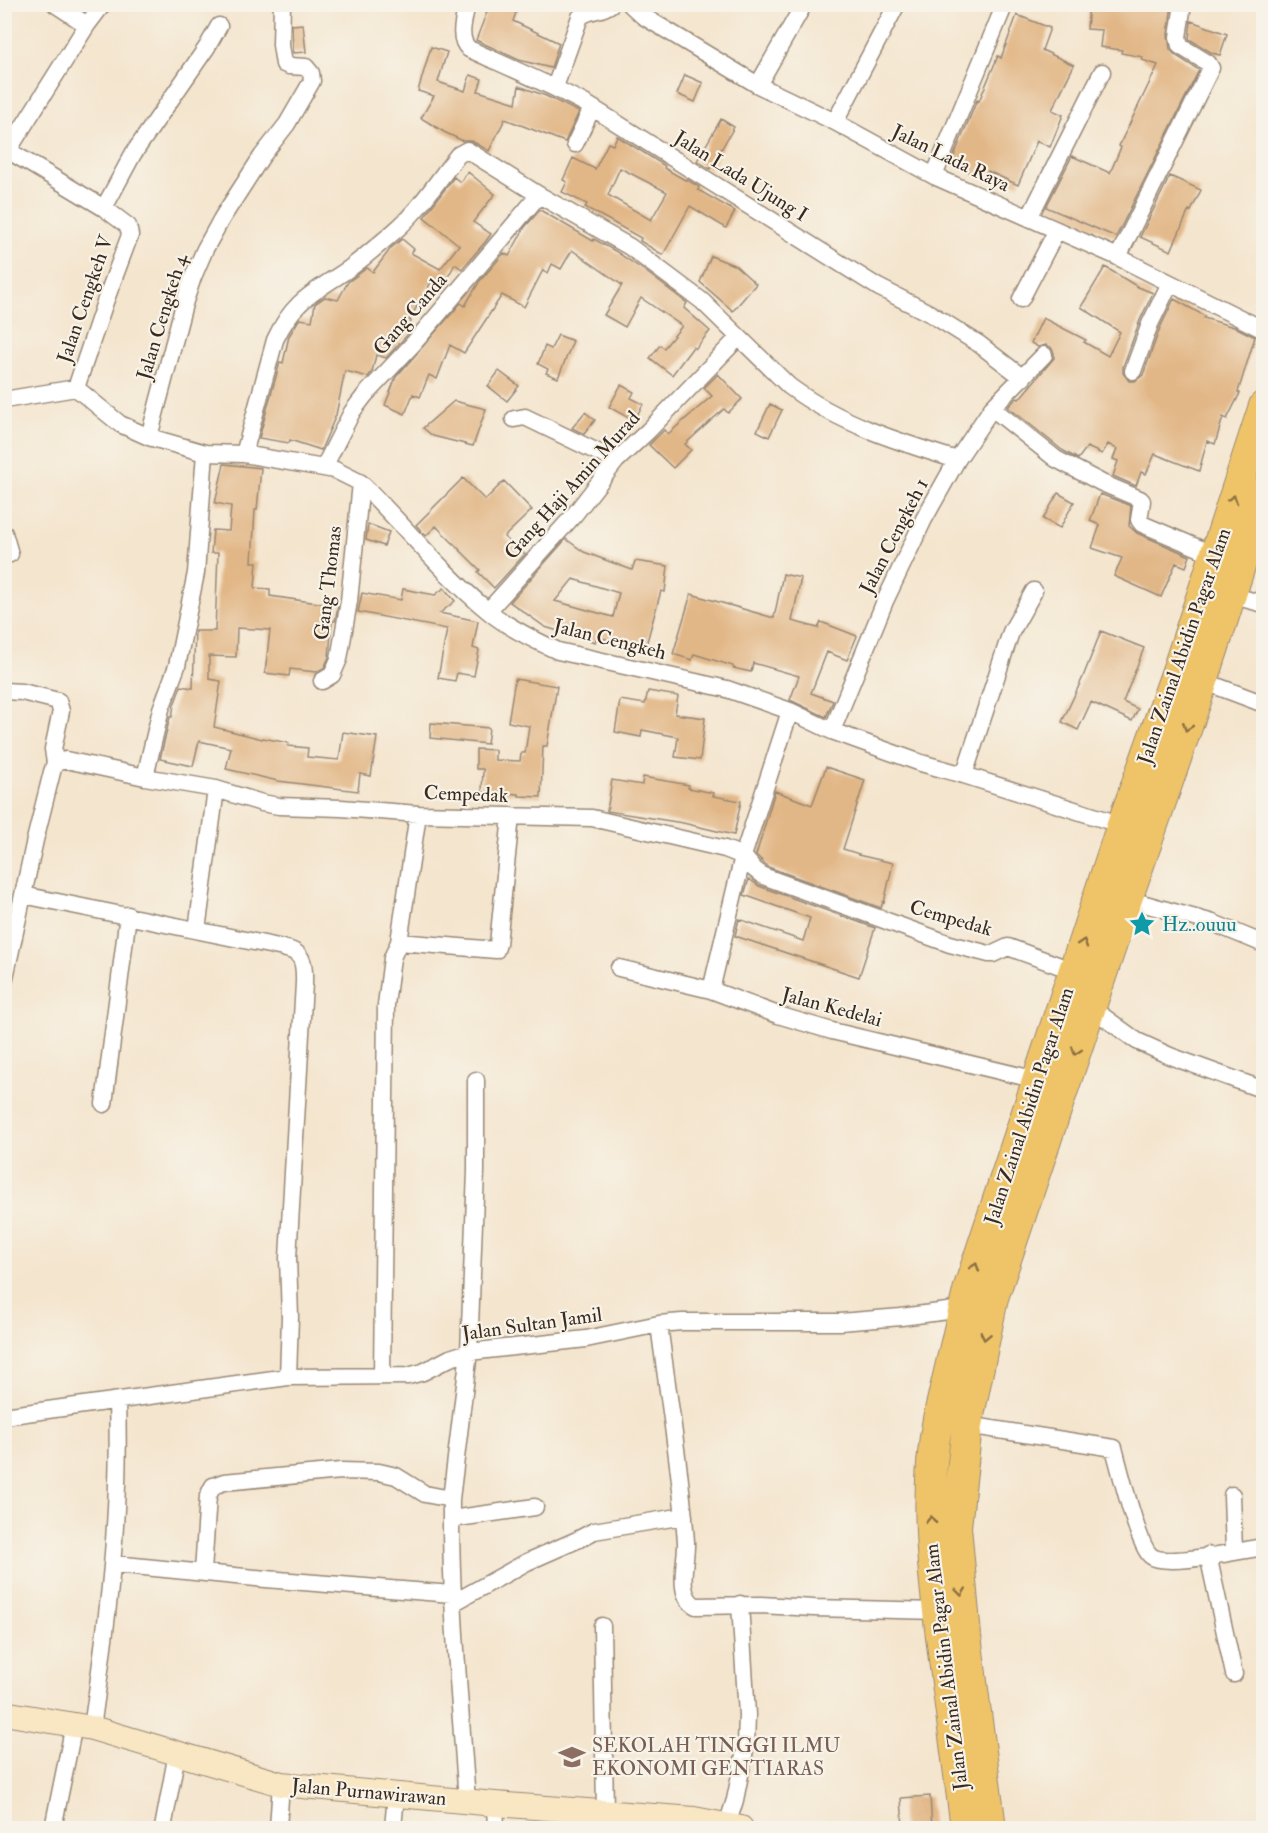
<svg xmlns="http://www.w3.org/2000/svg" width="1268" height="1833" viewBox="0 0 1268 1833" font-family="'IM FELL Double Pica',serif">
<style>
.building{fill:#e2b787;fill-rule:evenodd}
.lines{fill:none;stroke-linecap:round;stroke-linejoin:round}
.street-casing{stroke:#988876;stroke-width:19}
.secondary-casing{stroke:#988876;stroke-width:26}
.highway-casing{stroke:#988876;stroke-width:32}
.street{stroke:#fff;stroke-width:16}
.secondary{stroke:#f9e7c3;stroke-width:24}
.highway{stroke:#efc469;stroke-width:30}
.oneway{stroke:#8c6f40}
.labels{text-anchor:middle;dominant-baseline:central;stroke-width:4.5;stroke-linejoin:round;paint-order:stroke}
.street-label{font-size:20px;fill:#3b2a1e;stroke:#f7f3e8}
.culture-label{font-size:20px;fill:#0d838f;stroke:#f7f3e8;text-anchor:start}
.education-label{font-size:20px;fill:#785e54;stroke:#f7f3e8;text-anchor:start}
</style>
<rect width="100%" height="100%" fill="#f7f3e8"/>
<filter id="ink" filterUnits="userSpaceOnUse"><feTurbulence type="fractalNoise" baseFrequency=".0167" numOctaves="2"/><feDisplacementMap in="SourceGraphic" scale="12" xChannelSelector="R" yChannelSelector="G"/><feConvolveMatrix kernelMatrix="1 2 1 2 8 2 1 2 1" color-interpolation-filters="sRGB"/></filter>
<filter id="wash" filterUnits="userSpaceOnUse"><feTurbulence type="fractalNoise" baseFrequency=".008" numOctaves="4" result="noise"/><feDisplacementMap in="SourceGraphic" scale="24" xChannelSelector="R" yChannelSelector="G"/><feGaussianBlur stdDeviation="1.35" result="paint"/><feColorMatrix in="noise" values="0 0 0 0 0 0 0 0 0 0 0 0 0 0 0 0 0 1.4 0 .05"/><feComposite in="paint" operator="in"/></filter>
<g filter="url(#wash)">
<rect width="100%" height="100%" fill="#f4e5ce"/>
<g id="blocks">
<path class="building" d="M490 4H519L513 21 559 43 551 68 519 60 476 40Z
M1089 4H1172L1168 35 1170 49 1175 55 1199 70 1116 237 1046 207 1072 156 1110 173 1121 147 1119 146 1158 65 1142 60 1143 57 1121 53 1122 50 1100 47 1102 30 1087 29Z
M1017 15 1050 28 1042 50 1074 65 1052 110 1063 115 1050 147 1037 141 1018 185 988 171 984 179 951 163 977 100 979 101 998 56 1001 58Z
M1191 21 1227 34 1220 55 1212 53 1189 39Z
M303 24 306 52 293 53 292 25Z
M431 47 447 52 438 82 465 91 470 75 482 79 478 91 516 103 519 86 546 96 579 112 565 142 505 119 489 151 472 141H463L444 132 421 118 434 96 418 91Z
M685 75 703 83 695 102 677 94Z
M721 119 734 127 710 169 697 161Z
M617 136 665 166 664 168 685 180 686 179 699 187 698 190 735 211 726 228 690 206 663 255 640 241 641 238 585 207 587 204 562 192 567 182 563 180 573 158 595 169 608 143 613 145ZM620 168 667 192 651 220 608 195Z
M468 172 495 194 473 222 491 234 486 241 462 269 455 264 444 284 433 279 409 320 411 321 408 334 386 358 376 355 372 372 368 377 345 371 336 415 321 450 290 440 289 443 259 438 280 362 283 363 289 336 298 321 300 319 312 321 315 304 325 297 338 300 348 282 367 268 373 272 391 248 402 239 414 249 411 253 440 269 459 245 424 217 454 177 460 182Z
M1170 176 1201 190 1191 211 1189 210 1171 251 1140 237Z
M540 210 593 241 594 239 615 251 645 271 687 303 684 308 710 331 695 349 693 347 672 375 650 358 660 345 664 348 682 326 641 298 625 327 604 315 622 285 572 250 561 269 552 264 548 273 543 270 524 307 502 295 464 353 450 345 437 379 429 375 420 397 413 394 405 414 385 405 396 377 461 303 465 306 479 282 504 253 509 256 525 227Z
M711 256 736 266 756 284 733 311 700 282Z
M1105 267 1138 287 1153 293 1140 320 1123 367V373L1129 381H1135L1143 375 1160 328 1174 299 1205 316 1204 318 1237 328 1255 337 1238 392 1240 393 1227 419 1223 417 1215 444 1207 441 1199 471 1155 454 1146 474 1141 472 1136 486 1113 476 1118 461 1113 459 1117 449 1108 444 1102 454 1087 447 1078 459 1062 450 1008 407 1017 398 1019 399 1054 358V353L1051 347 1046 345 1038 347 1031 343 1043 318 1086 340 1084 342 1108 356 1120 332 1081 307Z
M558 335 573 341 558 378 546 373 548 369 538 364 545 346 551 349Z
M499 371 519 386 507 401 488 386Z
M718 374 742 399 728 413 724 409 685 444 691 450 673 468 649 445 664 430 668 434 712 396 704 388Z
M621 385 634 392 631 398 643 404 634 421 609 407Z
M454 401 486 409 473 446 433 436 423 428Z
M770 404 782 410 769 437 757 431Z
M585 412 595 420 584 434 572 428Z
M224 464 261 468 257 510H255L252 562H257L255 588 270 589V596L338 606 335 621H332L329 657 324 668 316 672 290 669 289 676 265 673 270 630 237 628 236 657 209 656V679L221 681 214 727 262 739 263 738 289 743 288 746 308 748 307 757 339 760 343 732 377 737 371 776 360 774 358 791 278 781 226 769 231 748 199 741 193 766 160 759 170 717H172L174 705 181 686 193 688 195 631H215L218 553H211L213 530 229 531 231 506 215 503Z
M463 478 485 500 504 481 532 510 504 537 525 554 494 588 478 572 480 570 436 526 426 536 416 525Z
M1058 493 1074 502 1060 528 1043 519Z
M1100 494 1131 506 1129 526 1137 533 1190 556 1186 567 1176 563 1161 597 1114 576 1122 558 1092 548 1100 525 1090 521Z
M368 524 389 532 384 546 366 540Z
M566 539 584 552 632 570 635 561 668 566 665 592 661 591 645 649 597 637 595 642 545 627 510 602ZM573 579 619 593 613 617 555 601Z
M783 574 801 578 792 621 818 628 821 622 857 636 847 660 827 652 811 693 833 701 826 717 790 700 799 676 753 663 751 672 733 668V666L694 654 692 660 673 654 691 594 774 618Z
M444 588 455 601 440 613 478 621 473 648 479 650 474 676 457 673 455 681 438 678 447 629 358 612 362 593 401 600 403 589 435 595Z
M1101 631 1144 648 1123 702 1138 709 1132 721 1091 702 1078 730 1062 722 1083 677Z
M515 679 557 686 547 746H543L541 797 519 796V794L482 792 483 769H476V749L495 750V760L520 761 521 753H525L529 726 508 722Z
M648 691 678 696 675 714 705 718 700 760 675 757 678 737 642 730 641 737 615 732 620 700 645 704Z
M431 723 489 728 487 744 430 738Z
M826 767 865 780 843 849 859 854 858 855 893 863 884 903 883 902 881 908 768 867 756 855 775 791 812 805Z
M643 777 689 785 688 788 714 793 713 796 741 801 734 835 683 823 607 811 612 780 642 785Z
M749 879 759 886 875 928 859 977 735 936 739 919 803 941 810 918 744 895Z
M930 1796 932 1828H903L901 1798Z"/>
</g>
</g>
<g filter="url(#ink)">
<use href="#blocks" fill-opacity="0" stroke="#988876" stroke-width="1.5"/>
<g class="lines">
<g class="street-casing">
<path id="street" d="M55 4 87 25
M467 4C464 20 457 38 469 49 509 67 549 84 588 105L878 287 931 314 979 344 1023 378
M630 4 643 16 758 85 835 122 934 176 1118 257 1264 330
M758 85 804 4
M555 87 580 17C589 9 601 12 611 4
M835 122 897 4
M575 144 592 108
M4 148 104 208 128 226 130 235 105 302 76 388
M4 157 87 25 103 4
M934 176 1005 4
M104 208 133 154 207 47 219 26
M1029 218 1102 72
M1118 257 1211 68 1208 63 1180 46 1178 37 1183 4
M1021 299 1057 230
M1133 371 1150 324 1170 283
M76 388 120 424 149 437 205 453 244 454 335 470 361 483C402 523 442 573 487 610 507 627 534 640 558 651L727 689 790 711 832 731 921 763 964 775 1122 825
M4 400 76 388
M992 408 1056 459 1102 483 1140 499 1142 501 1139 520 1142 524 1215 555
M514 419 525 417 616 461
M149 437 184 304 193 277 205 249 222 218 262 156 287 124 312 81 311 73 306 67 289 66 284 64 281 45 282 4
M244 454 275 340C294 299 315 292 350 268 366 256 381 243 396 230 420 209 438 180 458 155L467 150 539 195 630 247 702 301 789 386C838 423 899 442 957 460
M324 467 352 412 365 395 413 344 539 195
M4 533 10 554
M1230 595 1264 604
M488 611 574 515 616 461 648 431 739 337
M322 681 332 675 339 659 349 601 361 483
M1203 681 1264 704
M4 691 22 692 58 701 61 711 53 749 55 763
M832 731 885 601 924 519 957 460 992 408 1044 355
M964 775 1011 632 1034 591
M145 777 161 709 177 666 196 573 205 453
M23 895 269 945C298 951 305 951 304 983L288 1258 290 1317 288 1377
M1127 899 1213 923 1264 944
M197 930 216 789
M399 942 496 950 498 944 511 816
M619 968 711 990 778 1015 832 1031 1037 1080
M4 982 35 840 52 772 55 763 66 760 145 777 216 789 262 803 279 806 341 808 418 814 592 818 725 849 743 856 754 869 763 876 950 944 989 954H993L1008 947 1074 971
M711 990 743 856 790 711
M1090 1007 1137 1041 1170 1056 1264 1090
M104 1104 128 915
M659 1324C668 1397 681 1469 686 1542 687 1561 675 1595 696 1606L761 1605 814 1608 938 1611
M382 1376 386 1005 392 958 399 942 418 814
M4 1416 288 1377 408 1376 423 1372 450 1358 469 1352 586 1339 659 1324 682 1322H840L901 1317 963 1309
M967 1425 1114 1448C1119 1466 1138 1546 1151 1556 1166 1568 1241 1550 1264 1547
M1232 1495 1234 1551
M451 1519 535 1507
M1208 1555 1234 1674
M114 1564 266 1579 452 1594
M203 1572 208 1496 213 1486 224 1482 341 1471 379 1472 396 1476 425 1494 451 1499
M453 1603 527 1562 577 1540 594 1531 684 1516
M602 1626 605 1812
M92 1728C108 1617 121 1515 117 1402
M467 1801C460 1701 450 1600 451 1499L469 1352 476 1171V1080
M495 1804 496 1828
M53 1828 74 1725
M163 1828 177 1753
M278 1828 281 1784
M393 1828 396 1795
M726 1828 735 1800 746 1745 747 1715 740 1604"/>
</g>
<g class="secondary-casing">
<path id="secondary" d="M4 1713 92 1728 281 1784 495 1804 694 1819 741 1828"/>
</g>
<g class="highway-casing">
<path id="highway" d="M966 1828C958 1770 951 1711 943 1652 933 1575 923 1496 938 1419L969 1287 1122 825 1177 671 1264 406
M991 1828 966 1636 956 1527 967 1425 993 1298 1127 899 1203 681 1264 492"/>
</g>
<use href="#street" class="street"/>
<use href="#secondary" class="secondary"/>
<use href="#highway" class="highway"/>
</g>
<defs><path id="oneway-chevron" d="M-2-3.5L2.5 0L-2 3.5" fill="none" stroke-width="1.6" stroke-linecap="round" stroke-linejoin="round" transform="scale(1.5)"/></defs>
<g class="oneway">
<use href="#oneway-chevron" transform="translate(1233 499) rotate(-72)"/>
<use href="#oneway-chevron" transform="translate(1187 727) rotate(109)"/>
<use href="#oneway-chevron" transform="translate(1083 943) rotate(-72)"/>
<use href="#oneway-chevron" transform="translate(1076 1051) rotate(108)"/>
<use href="#oneway-chevron" transform="translate(975 1267) rotate(-72)"/>
<use href="#oneway-chevron" transform="translate(985 1336) rotate(102)"/>
<use href="#oneway-chevron" transform="translate(931 1520) rotate(-89)"/>
<use href="#oneway-chevron" transform="translate(961 1592) rotate(84)"/>
</g>
</g>
<defs>
<g id="sight-bare" transform="scale(2.07)"><path d="M0-6L1.8-2.2L6-1.7L2.9 1.2L3.7 5.4L0 3.3L-3.7 5.4L-2.9 1.2L-6-1.7L-1.8-2.2Z" fill="#0f9aa8" stroke="#f7f3e8" stroke-width="2.5" paint-order="stroke"/></g>
<g id="university-bare" transform="scale(2.07)"><path d="M0-5L7-2L0 1L-7-2ZM-4 1L0 2.5L4 1V4Q0 6-4 4Z" fill="#8d6e63" stroke="#f7f3e8" stroke-width="2.5" paint-order="stroke"/></g>
</defs>
<g fill-rule="evenodd">
<use href="#sight-bare" x="1142" y="924"/>
<use href="#university-bare" x="572" y="1757"/>
</g>
<g class="labels">
<g class="street-label">
<text transform="translate(951 158) rotate(26)">Jalan Lada Raya</text>
<text transform="translate(741 176) rotate(32)">Jalan Lada Ujung I</text>
<text transform="translate(85 299) rotate(-71)">Jalan Cengkeh V</text>
<text transform="translate(410 314) rotate(-49)">Gang Canda</text>
<text transform="translate(162 317) rotate(-73)">Jalan Cengkeh 4</text>
<text transform="translate(572 485) rotate(-48)">Gang Haji Amin Murad</text>
<text transform="translate(894 536) rotate(-63)">Jalan Cengkeh 1</text>
<text transform="translate(328 583) rotate(-83)">Gang Thomas</text>
<text transform="translate(610 639) rotate(14)">Jalan Cengkeh</text>
<text transform="translate(1184 646) rotate(-71)">Jalan Zainal Abidin Pagar Alam</text>
<text transform="translate(466 794) rotate(2)">Cempedak</text>
<text transform="translate(951 918) rotate(16)">Cempedak</text>
<text transform="translate(832 1007) rotate(15)">Jalan Kedelai</text>
<text transform="translate(1029 1106) rotate(-72)">Jalan Zainal Abidin Pagar Alam</text>
<text transform="translate(532 1324) rotate(-8)">Jalan Sultan Jamil</text>
<text transform="translate(946 1667) rotate(-97)">Jalan Zainal Abidin Pagar Alam</text>
<text transform="translate(369 1792) rotate(5)">Jalan Purnawirawan</text>
</g>
<g class="culture-label">
<text x="1162" y="924">Hz..ouuu</text>
</g>
<g class="education-label">
<text x="592" y="1745">SEKOLAH TINGGI ILMU<tspan x="592" dy="23">EKONOMI GENTIARAS</tspan></text>
</g>
</g>
<rect width="1268" height="1833" fill="none" stroke="#f7f3e8" stroke-width="24"/>
</svg>
